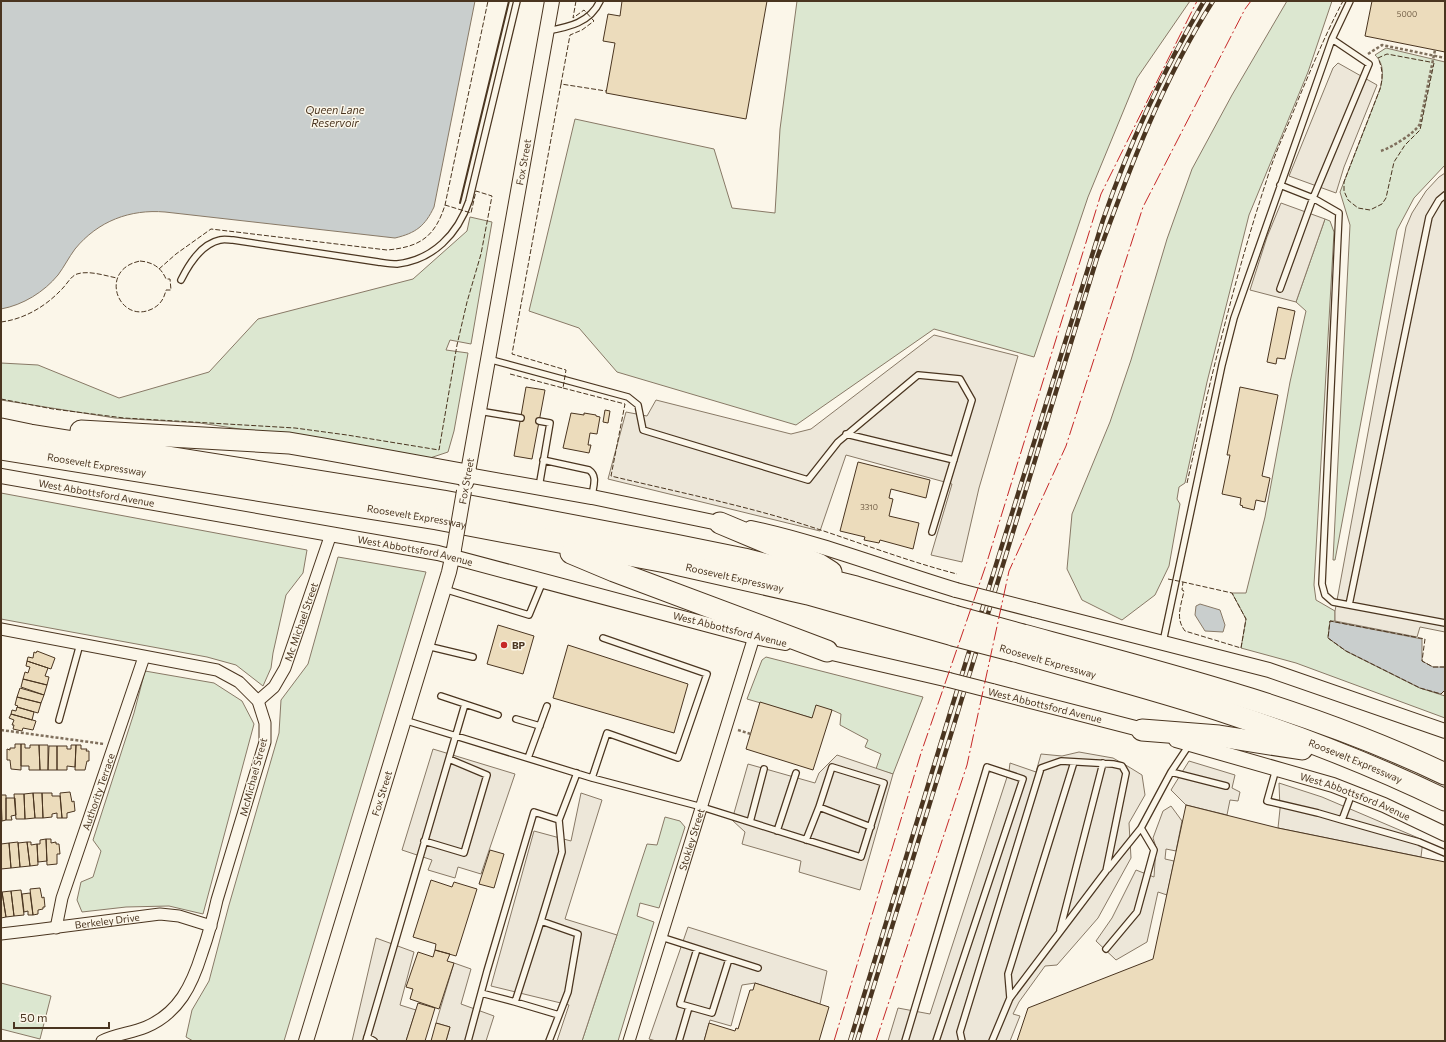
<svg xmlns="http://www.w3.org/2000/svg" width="1446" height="1042" viewBox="0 0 1446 1042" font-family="Commissioner,sans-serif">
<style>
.green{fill:#dce7d0;stroke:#887966}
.parking{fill:#ede7d9;stroke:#887966}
.water{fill:#c9cecd;stroke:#887966}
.building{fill:#ecdcbc;stroke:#4a3520}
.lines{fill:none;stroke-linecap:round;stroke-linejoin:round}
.service-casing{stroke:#4a3520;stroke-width:8}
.minor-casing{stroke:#4a3520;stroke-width:13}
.tertiary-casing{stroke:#4a3520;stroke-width:16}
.motorway-casing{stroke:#4a3520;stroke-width:23}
.path{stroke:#7f6f5c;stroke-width:2.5;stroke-dasharray:3 2;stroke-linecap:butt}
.service{stroke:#fbf6e9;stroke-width:5.5}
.minor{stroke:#fbf6e9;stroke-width:11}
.tertiary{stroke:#fbf6e9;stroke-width:14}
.motorway{stroke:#fbf6e9;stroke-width:21}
.rail-casing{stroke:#4a3520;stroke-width:4.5}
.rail{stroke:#fbf6e9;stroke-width:3;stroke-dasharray:9;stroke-linecap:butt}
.tertiary-bridge-casing{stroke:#4a3520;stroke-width:16;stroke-linecap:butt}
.motorway-bridge-casing{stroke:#4a3520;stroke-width:23;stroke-linecap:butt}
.tertiary-bridge{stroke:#fbf6e9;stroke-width:14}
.motorway-bridge{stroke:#fbf6e9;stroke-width:21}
.fence{stroke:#4a3520;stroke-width:1;stroke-dasharray:5 2;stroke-linecap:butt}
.wall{stroke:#4a3520;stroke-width:2}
.power{stroke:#c62828;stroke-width:1;stroke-dasharray:14 3 2 3;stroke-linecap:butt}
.poi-dot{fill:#c62828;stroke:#fbf6e9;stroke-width:1.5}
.labels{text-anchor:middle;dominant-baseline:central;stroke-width:3;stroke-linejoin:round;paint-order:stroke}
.number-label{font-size:8px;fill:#725f47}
.street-label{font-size:10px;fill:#4a3520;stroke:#fbf6e9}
.poi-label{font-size:10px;font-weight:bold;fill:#4a3520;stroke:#fbf6e9;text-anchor:start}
.water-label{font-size:11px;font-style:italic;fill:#4a3520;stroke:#fbf6e9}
</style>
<rect width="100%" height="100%" fill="#fbf6e9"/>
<path class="green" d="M797 1H1190L1137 78 1088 197 1034 357 934 329 796 425 617 372 579 328 529 311 575 119 714 149 732 208 775 213 780 129Z
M1287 1H1332L1308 72 1249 215 1207 382 1185 483 1179 487 1177 499 1180 504 1169 566 1155 595 1122 620 1082 600 1067 569 1072 514 1110 422 1131 360 1167 239 1192 169 1232 95Z
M1386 48 1445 62V165L1414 198 1397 230 1335 560H1333L1350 225 1340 192 1380 89C1383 78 1385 64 1375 55Z
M470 217 492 222 471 344 450 340 446 350 468 353 454 431 448 452 430 458 200 423 115 418 1 400V363L38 365 119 398 209 372 258 319 413 279 467 231Z
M1325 219 1330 221 1334 232 1314 585 1316 600 1335 611V621H1330L1328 638 1346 651 1420 688 1445 696V718L1296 663 1241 648 1246 619 1232 593H1246L1265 517 1290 382 1306 311 1296 302Z
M1 493 307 550 303 573 286 595 273 653 271 668 263 686 236 665 207 657 1 619Z
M338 557 426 572 284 1041H193L186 1037 192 1010 209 981 229 905 279 733 281 700 308 664Z
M766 657 923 697 893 774 876 769 881 754 865 747 868 740 840 725 841 714 832 710 812 718 747 699 762 660Z
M145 671 214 683 242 701 254 724 203 914 169 906 126 907 82 912 77 900 81 882 93 877 101 851 93 840 134 713Z
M665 817 680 821 685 827 659 908 640 903 637 916 654 922 618 1041H582L647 844 657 845Z
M1 983 51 996 40 1039 1 1029Z"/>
<path class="parking" d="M1338 63 1377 85 1344 167 1336 193 1289 176 1333 68Z
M1445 173V632L1420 627 1417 637 1335 621V611L1406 227 1412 213 1426 191 1439 177Z
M1281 203 1325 219 1296 302 1250 290 1267 237Z
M934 335 1018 356 979 488 962 562 931 555 952 484 846 455 820 531 608 479 626 412 647 416 656 400 791 434 811 429Z
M433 749 515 774 481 874 458 867 455 878 428 870 432 860 402 850Z
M1079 752 1113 758 1129 767 1142 775 1145 795 1129 823 1131 858 1098 918 1057 965 1045 966 1019 1002 1013 1014 1020 1016 1010 1041H888L898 1008 930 1014 1009 771 1010 763 1036 772 1041 754 1062 756Z
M837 755 893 774 860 890 799 872 801 861 742 844 745 832 732 820 748 764 815 783 819 773Z
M1189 761 1235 775 1232 788 1240 792 1238 801 1230 800 1227 815 1186 805 1171 790Z
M1279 783 1322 797 1423 840 1421 857 1278 828 1280 809Z
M581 793 602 800 565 919 617 935 582 1041H557L569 1005 491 986 534 831 571 841Z
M1171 806 1182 821 1176 851 1166 849 1165 859 1174 861 1167 895 1158 892 1147 942 1116 960 1096 941 1112 918 1136 870 1154 877 1156 847 1153 838 1163 811Z
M688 927 827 971 820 1004 755 983 742 985 731 1026 710 1020 704 1041H656L649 1039Z
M376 938 414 952 400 1005 416 1010 406 1041H352Z
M454 963 471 969 461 1004 494 1016 486 1041H446L450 1027 436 1023Z"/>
<path class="water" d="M1 1H475L434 207C425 226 416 233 395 238L165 212C130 209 98 221 75 249 69 257 64 267 58 275 44 292 23 305 1 309Z
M1200 604 1220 610 1225 625 1223 632 1205 631 1195 615 1196 606Z
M1330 621 1422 639V661L1433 667H1445V690L1441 694 1420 688 1346 651 1328 638Z"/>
<path class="building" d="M622 1H767L746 119 606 93 615 43 603 41 608 14 620 16Z
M1372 1H1445V52L1365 36Z
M1278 307 1295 311 1285 359 1277 358 1276 364 1267 362Z
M526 387 545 390 532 459 514 456Z
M1240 387 1278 395 1262 476 1270 478 1265 502 1256 500 1254 510 1242 507 1243 506 1240 505 1241 498 1222 494 1230 455H1227Z
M605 410 610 411 608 423 603 422Z
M571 413 584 415V413L596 415V416L600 417 597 434 590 433 588 445H591L589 453 563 448Z
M858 462 930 480 926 498 891 489 889 498 893 499 889 516 919 523 913 549 880 540 879 543 864 540 865 537 840 531Z
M498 625 534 636 523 674 487 664Z
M568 645 688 684 674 733 553 698Z
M37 651 55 658 51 669 27 661 28 657 33 658 34 652 36 653Z
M27 661 48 668 45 676 49 677 47 685 23 679 25 672 28 673 30 667 26 666Z
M23 679 47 685 44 695 21 687Z
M20 688 44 695 41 703 17 697Z
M17 697 41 703 38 713 17 707 18 706 15 705Z
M760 702 812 718 816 705 832 710 813 770 746 749Z
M17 707 34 712 32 720 11 714 12 710 16 711Z
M11 714 36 721 33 730 23 728 22 731 13 729 14 725H12L14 720 9 718Z
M15 744H21V770L11 769 10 760H7V749L10 750V748H15Z
M21 744H25V748H30V745H39L40 770H29V766H21Z
M39 745H48V770H40Z
M71 745H76L75 767 67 766V770H57V746H67V749H71Z
M76 745H81V749H87L86 751H89V761H87L85 770H75Z
M49 746H57V770H48Z
M70 792 72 802 74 801 75 811 67 813V818H62L60 793Z
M33 793 35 818 25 819 24 794Z
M33 793H42L43 818H35Z
M42 793H52V796H60L62 818H57V813L52 814V817L43 818Z
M14 794H24L25 819H16Z
M1 795H6V820L2 821Z
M6 798H15L16 815 11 816 12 820H6Z
M1186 805 1278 828 1445 862V1041H1017L1028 1008 1153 959Z
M46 839 47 861 38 862 37 844H40V840Z
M46 839H51V843L56 842V844H59L60 854H57V864L47 865Z
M18 842 20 867 11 868 9 843Z
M27 842 30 866 20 867 18 843Z
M27 842H31V845L37 844 38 865 30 866Z
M9 843 11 868 1 869V844Z
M490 850 504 854 494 888 479 884Z
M431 880 452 887 454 882 477 889 456 956 435 950 436 944 413 937Z
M40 888 42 898 44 897 45 907H43V909L38 910V914L33 915 30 889Z
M21 890 24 915 14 916 11 891Z
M11 891 14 916 6 917 2 892Z
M1 892H2L6 917 1 918Z
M30 893 33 915H28V911L24 912 22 894Z
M435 950 450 954 447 961 454 963 439 1009 410 999 413 989 406 987 418 952 433 957Z
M755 983 829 1007 819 1041H704L709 1023 735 1031 736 1028 738 1029 750 990H753Z
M418 1003 435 1008 425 1041H406Z
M436 1023 450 1027 446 1041H431Z"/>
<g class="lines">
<g class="service-casing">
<path id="service" d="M547 31C568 27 590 23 600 1
M1332 39 1369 64 1313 198 1339 213 1322 584 1325 595 1333 602 1445 623
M1280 185 1313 198 1280 289
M181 280C189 264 201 244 220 240 224 239 229 240 233 240L378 262C385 263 391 264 397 264 433 260 458 234 469 201L517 1
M488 359 628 397 638 405 643 430 808 480 838 442 918 375 960 379 972 400 932 532
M479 411 521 418
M846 434 954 460
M543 460 589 470C598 476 593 487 592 496
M539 487 550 423 539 421
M444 589 529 615 543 581
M1349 605 1429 217 1439 200 1445 195
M1163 642 1222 365 1234 318 1332 39 1350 1
M427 646 473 657
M441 696 465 704
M516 719 540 726
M59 720 80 644
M404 720 592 778 702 807 861 857 884 783 832 767 819 807
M528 758 547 706
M1276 769 1267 801 1318 813 1342 820 1352 793
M1171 772 1226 786
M592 778 607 733 678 758 707 674 603 638
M1342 820 1419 842 1445 853
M750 822 764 769
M777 831 796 773
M806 840 819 807 871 827
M424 841 464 853 487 775 449 759
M1108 869 1141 828 1171 772 1189 745
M1060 930 1103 763
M661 937 758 968
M697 949 680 1004 712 1013 729 959
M1106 949 1137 912 1154 850 1141 828
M481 993 515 1002 541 921
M1010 998 1008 974 1074 762
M515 1002 559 1015
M367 1037 374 1041
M366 1041 465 704 498 715
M468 1041 487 971 534 812 559 820
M549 1041 568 992 578 934 541 921 562 852 559 820 577 773
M679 1041 689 1007
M905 1041 987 767 1023 779 936 1041
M962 1041 960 1032 1041 768 1061 761 1113 764 1122 766 1126 773 1106 871 1010 998 992 1041"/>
</g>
<g class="minor-casing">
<g id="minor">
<path d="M1 629 217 670 239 682 258 701 265 723V742L217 900C213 918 208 936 202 953 192 985 179 1013 146 1027 132 1033 116 1034 102 1041"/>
<path id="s1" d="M258 701 274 687 285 668 331 534"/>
<path id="s2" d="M56 928 62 898 144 657"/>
<path id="s3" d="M1 934 35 930 160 914 179 916 211 926"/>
<path id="s4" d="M629 1041 754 637"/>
</g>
</g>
<g class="tertiary-casing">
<g id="tertiary">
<path d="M467 475 592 497 728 525"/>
<path id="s5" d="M1 476 438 553 754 637 785 643"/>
<path id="s6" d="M466 483 552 1"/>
<path d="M751 528C820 543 887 569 956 590"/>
<path d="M1034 610 1269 670 1445 731"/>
<path d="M819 650 949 680"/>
<path d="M992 691 1151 732"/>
<path id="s7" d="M1176 740 1333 785 1384 805 1445 834"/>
<path id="s8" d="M306 1041 449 572 454 549"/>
</g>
</g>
<g class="motorway-casing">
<g id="motorway">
<path d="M1 429 30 435 443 501 675 545 744 559 856 587 954 616"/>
<path d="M81 431 289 443 324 449 467 475"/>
<path id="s9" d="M1 449 437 519 671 563 808 594 953 635"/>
<path d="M720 523 820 565 831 572"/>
<path d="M571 553 614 571 827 651"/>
<path d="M1023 635C1165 673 1311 710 1445 774"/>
<path id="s10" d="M1015 651C1088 672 1162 691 1234 715 1306 739 1377 767 1445 800"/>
<path d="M1142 730 1219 736 1302 749"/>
</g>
</g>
<path class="path" d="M1368 54 1382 45 1445 58
M1381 151C1392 147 1414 134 1420 124L1435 50
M1 730 104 744
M738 730 751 734"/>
<use href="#service" class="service"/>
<use href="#minor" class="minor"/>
<use href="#tertiary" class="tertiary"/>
<use href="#motorway" class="motorway"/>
<g class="rail-casing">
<path id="rail" d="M850 1041 950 713 1103 220C1129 144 1163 71 1204 1
M857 1041 1097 258C1129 170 1162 81 1213 1"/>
</g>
<use href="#rail" class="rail"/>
<g class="tertiary-bridge-casing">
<path id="tertiary-bridge" d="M454 549 464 491
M956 590 1034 610
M949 680 992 691"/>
</g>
<g class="motorway-bridge-casing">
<path id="motorway-bridge" d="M954 616 1023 635
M953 635 1015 651"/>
</g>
<use href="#tertiary-bridge" class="tertiary-bridge"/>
<use href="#motorway-bridge" class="motorway-bridge"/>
<path class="fence" d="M576 1 573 18 584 10 594 21 582 30 570 35 561 84 606 91
M1430 62 1387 54 1378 58C1383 69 1383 78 1380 89L1344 182V191L1348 200 1358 208 1370 210 1382 204 1386 198 1394 162 1405 145 1420 130 1434 63
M140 261C152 262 161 267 166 279H170L171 290H166C164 299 160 305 152 309 119 325 97 270 140 261Z
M159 269 176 254 211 229 387 250C420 247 435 237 445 205L488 1
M1 322C25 319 46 306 62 289 67 284 71 276 77 274 89 270 106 276 117 278
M510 374 563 388 566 370 512 354 561 84
M563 388 625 404 611 476C669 490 728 502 786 519 843 536 899 559 957 574
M1 399 53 409 124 418 295 428 347 435 439 450 457 345 467 302 481 254 492 196 476 191 471 213 445 205
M1187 483C1210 381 1234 279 1267 179 1275 152 1288 126 1298 100 1312 67 1326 33 1343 1
M1168 579 1183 582 1182 590 1184 591C1181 606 1175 618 1185 631L1241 648 1246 619 1232 593 1183 582
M1445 667H1433L1422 661 1425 639 1330 621 1328 638 1346 651 1420 688 1441 694 1445 690"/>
<path class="wall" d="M460 203 509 1"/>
<path class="power" d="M834 1041 921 753 986 565 1101 194 1197 1
M876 1041 967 765 1009 571 1066 446 1143 207 1245 9 1251 1"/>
</g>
<circle class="poi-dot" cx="504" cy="645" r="4"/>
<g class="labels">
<g class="number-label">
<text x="1407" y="14">5000</text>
<text x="869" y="507">3310</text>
</g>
<g class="street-label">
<text stroke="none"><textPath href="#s6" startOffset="326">Fox Street</textPath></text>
<text stroke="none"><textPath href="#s9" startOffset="97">Roosevelt Expressway</textPath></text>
<text transform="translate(466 481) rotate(-80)">Fox Street</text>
<text stroke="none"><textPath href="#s5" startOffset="97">West Abbottsford Avenue</textPath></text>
<text stroke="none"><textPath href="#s9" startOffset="421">Roosevelt Expressway</textPath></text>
<text stroke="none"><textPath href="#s5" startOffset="421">West Abbottsford Avenue</textPath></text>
<text stroke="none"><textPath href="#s9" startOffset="745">Roosevelt Expressway</textPath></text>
<text stroke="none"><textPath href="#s1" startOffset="92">Mc Michael Street</textPath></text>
<text transform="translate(730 629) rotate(14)">West Abbottsford Avenue</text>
<text transform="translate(1048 661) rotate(16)">Roosevelt Expressway</text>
<text transform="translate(1045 705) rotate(14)">West Abbottsford Avenue</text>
<text stroke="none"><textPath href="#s10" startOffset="358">Roosevelt Expressway</textPath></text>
<text transform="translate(253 777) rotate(-75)">McMichael Street</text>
<text stroke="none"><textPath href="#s2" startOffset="143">Authority Terrace</textPath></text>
<text stroke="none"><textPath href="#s8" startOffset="259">Fox Street</textPath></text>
<text stroke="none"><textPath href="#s7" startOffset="188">West Abbottsford Avenue</textPath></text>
<text stroke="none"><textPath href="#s4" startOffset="211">Stokley Street</textPath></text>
<text stroke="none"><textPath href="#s3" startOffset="107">Berkeley Drive</textPath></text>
</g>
<g class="poi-label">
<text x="512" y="645">BP</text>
</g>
<g class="water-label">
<text x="335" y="109">Queen Lane<tspan x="335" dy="13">Reservoir</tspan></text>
</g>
</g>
<rect width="1446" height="1042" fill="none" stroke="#4a3520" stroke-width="4"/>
<path d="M14 1022v6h95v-6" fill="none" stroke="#4a3520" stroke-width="2"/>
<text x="20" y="1022" font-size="12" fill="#4a3520" stroke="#fbf6e9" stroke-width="3" paint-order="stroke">50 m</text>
</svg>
